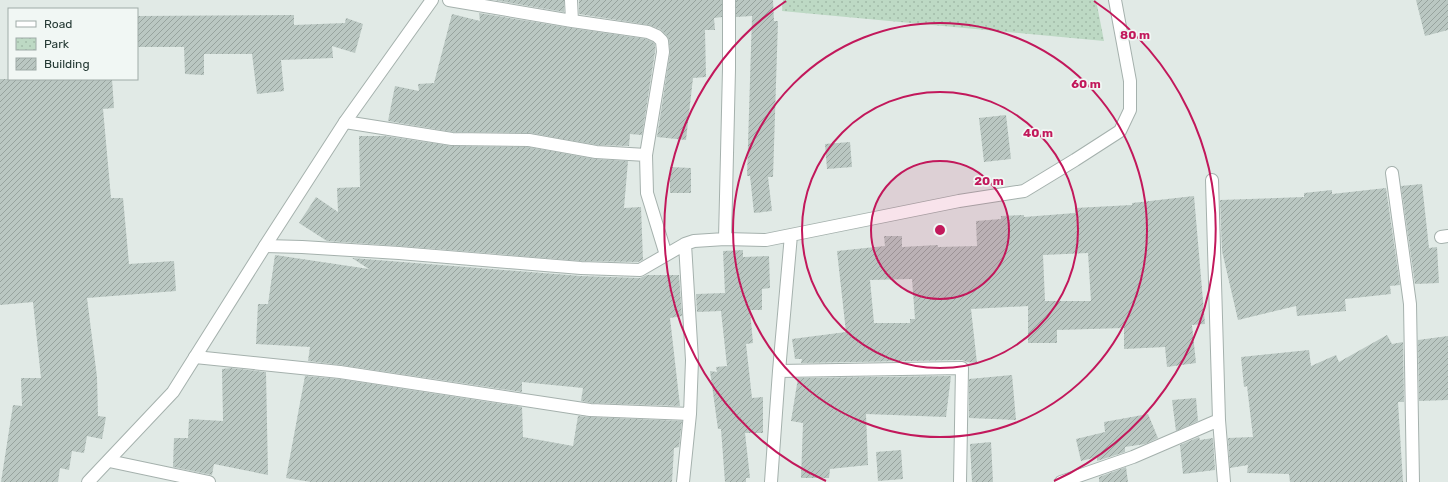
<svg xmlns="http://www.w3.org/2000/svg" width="1448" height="482" viewBox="0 0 1448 482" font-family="Rubik,sans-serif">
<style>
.park{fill:url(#park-dots)}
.building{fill:url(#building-hatch);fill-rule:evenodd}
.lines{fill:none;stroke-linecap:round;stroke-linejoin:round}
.minor-casing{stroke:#a5b1ad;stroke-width:14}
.tertiary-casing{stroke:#a5b1ad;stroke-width:14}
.minor{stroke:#fff;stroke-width:12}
.tertiary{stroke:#fff;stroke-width:12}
.ring{fill:none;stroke:#c2185b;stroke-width:2}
.centre{fill:#c2185b;stroke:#f1f7f4;stroke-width:2}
.ring-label{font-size:12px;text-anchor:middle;font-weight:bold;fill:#c2185b;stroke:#f1f7f4;stroke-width:3.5;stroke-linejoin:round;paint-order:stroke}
</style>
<defs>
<pattern id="park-dots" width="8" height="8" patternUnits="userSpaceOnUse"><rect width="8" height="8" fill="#bdd9c4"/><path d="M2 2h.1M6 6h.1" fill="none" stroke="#a2bba9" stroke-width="1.8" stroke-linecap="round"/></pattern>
<pattern id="building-hatch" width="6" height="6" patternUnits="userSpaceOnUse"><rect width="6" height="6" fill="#bac7c2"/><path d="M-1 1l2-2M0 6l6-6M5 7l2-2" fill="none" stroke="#97a39e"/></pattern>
</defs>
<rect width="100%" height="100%" fill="#e1eae6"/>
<path class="park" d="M783 0H1096L1104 41 782 11Z"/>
<path class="building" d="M494 0H564V12Z
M579 0H722V17L714 18 715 30H705L706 77 693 78 686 140 657 137 670 53 669 40 667 36 660 29 649 25 579 14Z
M736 0H773L774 21H778L773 177H768L772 211 754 213 750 176H747L752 16 736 17Z
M1416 0H1448V30L1425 36Z
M479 13 571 28 646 39 653 42 655 44V52L642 135 630 134 629 146 597 145 530 133 453 132 388 121 395 86 419 91 418 84 434 83 452 14 480 21Z
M294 15V25L345 23 346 18 363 24 355 53 332 46 333 58 281 60 284 91 257 94 252 54H204V75L185 74 184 47H137V16Z
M0 79H112L114 108 103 109 111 198H123L129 264 174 261 176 291 87 298 97 377 98 416 106 417 102 439 87 436 84 453 72 451 69 470 60 468 58 482H1L13 405 22 406 21 378H41L33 302 0 305Z
M1006 115 1011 159 984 162 979 118Z
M359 136H385L452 146 528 147 595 159 628 161 624 208 641 207 643 260 638 262 581 261 400 246 327 241 299 223 316 197 338 212 337 188 360 187Z
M850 142 852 167 827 169 825 144Z
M670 167 691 168V193H670Z
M1422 184 1429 248 1437 247 1439 283 1415 284 1401 186Z
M1386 188 1400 285 1390 286 1391 294 1345 299 1346 311 1297 316 1296 306 1238 320 1222 251 1220 200 1304 197V193L1332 190V194Z
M1194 196 1205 324 1192 325 1196 363 1167 367 1165 347 1124 349V328L1057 330V343H1028V306L971 309 977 363 967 362 962 360 801 363 802 359H795L792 339 846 332 837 251 885 246 884 236H902V247L938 245V247L977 246 976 221 1001 219V216L1024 215V217L1075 213V208L1132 205V203ZM1088 253 1091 301H1045L1043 255ZM912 279 915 319H910V323H874L870 280Z
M743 250V257L769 256 770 288 762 289V310H750L753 343 746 344 752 398 763 397V433H745L750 478H746V482H725L721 429H718L710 371 717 372 716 367 727 366 721 311 697 312 696 294 725 293 723 251Z
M275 255 369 269 352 258 581 276 640 278 647 275H679L682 316 670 318 680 406 591 403 581 401 583 388 522 382V392L341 365 308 361 310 347 256 344 258 304H268Z
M1387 335 1392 344 1403 342 1404 402H1398L1403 482H1290L1289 474 1247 473 1248 465 1230 468 1228 438 1253 437 1247 386 1244 387 1241 357 1309 350 1311 366 1336 355 1339 362Z
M1448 336V400L1419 401 1418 340Z
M231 368 266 372 268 475 214 464 212 475 173 467 174 438H188L189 419 223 421 222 369Z
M1012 375 1016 420 969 418V379Z
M305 376 339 379 522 407 523 437 573 446 578 416 590 417 682 421 679 447 674 448 672 482H311L286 478Z
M951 376 946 417 866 414 868 465 830 469 829 478H801L803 423 791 421 798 378Z
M1196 398 1198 421 1176 431 1172 400Z
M1148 414 1158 438 1145 444 1125 447V452L1097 461V457L1081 461 1076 439 1105 432 1104 422Z
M1199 437 1200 440 1213 438 1215 470 1183 474 1180 445Z
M991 442 993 482H972L970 444Z
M901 450 903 479 878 481 876 452Z
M1126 467 1128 482H1099V477Z"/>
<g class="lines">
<g class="minor-casing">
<path id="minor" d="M449 0 572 21 648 32 657 36 662 41 663 52 646 155 647 193 666 255
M571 0 572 21
M345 122 452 139 529 140 596 152 646 155
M1392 173 1410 304 1413 482
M1212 180 1219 420
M1441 237 1448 236
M725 239 729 69V0
M265 246 302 247 399 253 581 268 640 270 685 244
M195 357 340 372 590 410 690 414
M779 371 791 235
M109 461 209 482
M683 482 690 414 692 360 685 244 694 241 725 239 766 240 959 201 1024 191 1075 160 1120 131 1130 110V81L1115 0
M771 482 779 371 962 368 960 482
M1061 482 1133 457 1219 420 1224 482"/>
</g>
<g class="tertiary-casing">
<path id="tertiary" d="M88 482 173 392 265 246 345 122 432 0"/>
</g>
<use href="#minor" class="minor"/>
<use href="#tertiary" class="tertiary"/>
</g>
<circle cx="940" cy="230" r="69" fill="#c2185b" fill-opacity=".12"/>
<g class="ring">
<circle cx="940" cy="230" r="69"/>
<circle cx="940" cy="230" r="138"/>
<circle cx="940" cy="230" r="207"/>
<path d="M826 481A276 276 0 0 1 786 1M1094 1A276 276 0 0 1 1054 481"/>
</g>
<circle cx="940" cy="230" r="6" class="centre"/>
<g class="ring-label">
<text x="1135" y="39">80 m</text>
<text x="1086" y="88">60 m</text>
<text x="1038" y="137">40 m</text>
<text x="989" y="185">20 m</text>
</g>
<rect x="8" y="8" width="130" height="72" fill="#f1f7f4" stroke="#9faba7"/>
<rect x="16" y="21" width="20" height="6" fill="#ffffff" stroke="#9faba7"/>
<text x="44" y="28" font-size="12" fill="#243933">Road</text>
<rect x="16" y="38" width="20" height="12" fill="url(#park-dots)" stroke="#9faba7"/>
<text x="44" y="48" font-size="12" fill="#243933">Park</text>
<rect x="16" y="58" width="20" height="12" fill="url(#building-hatch)" stroke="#9faba7"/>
<text x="44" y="68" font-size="12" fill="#243933">Building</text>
</svg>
